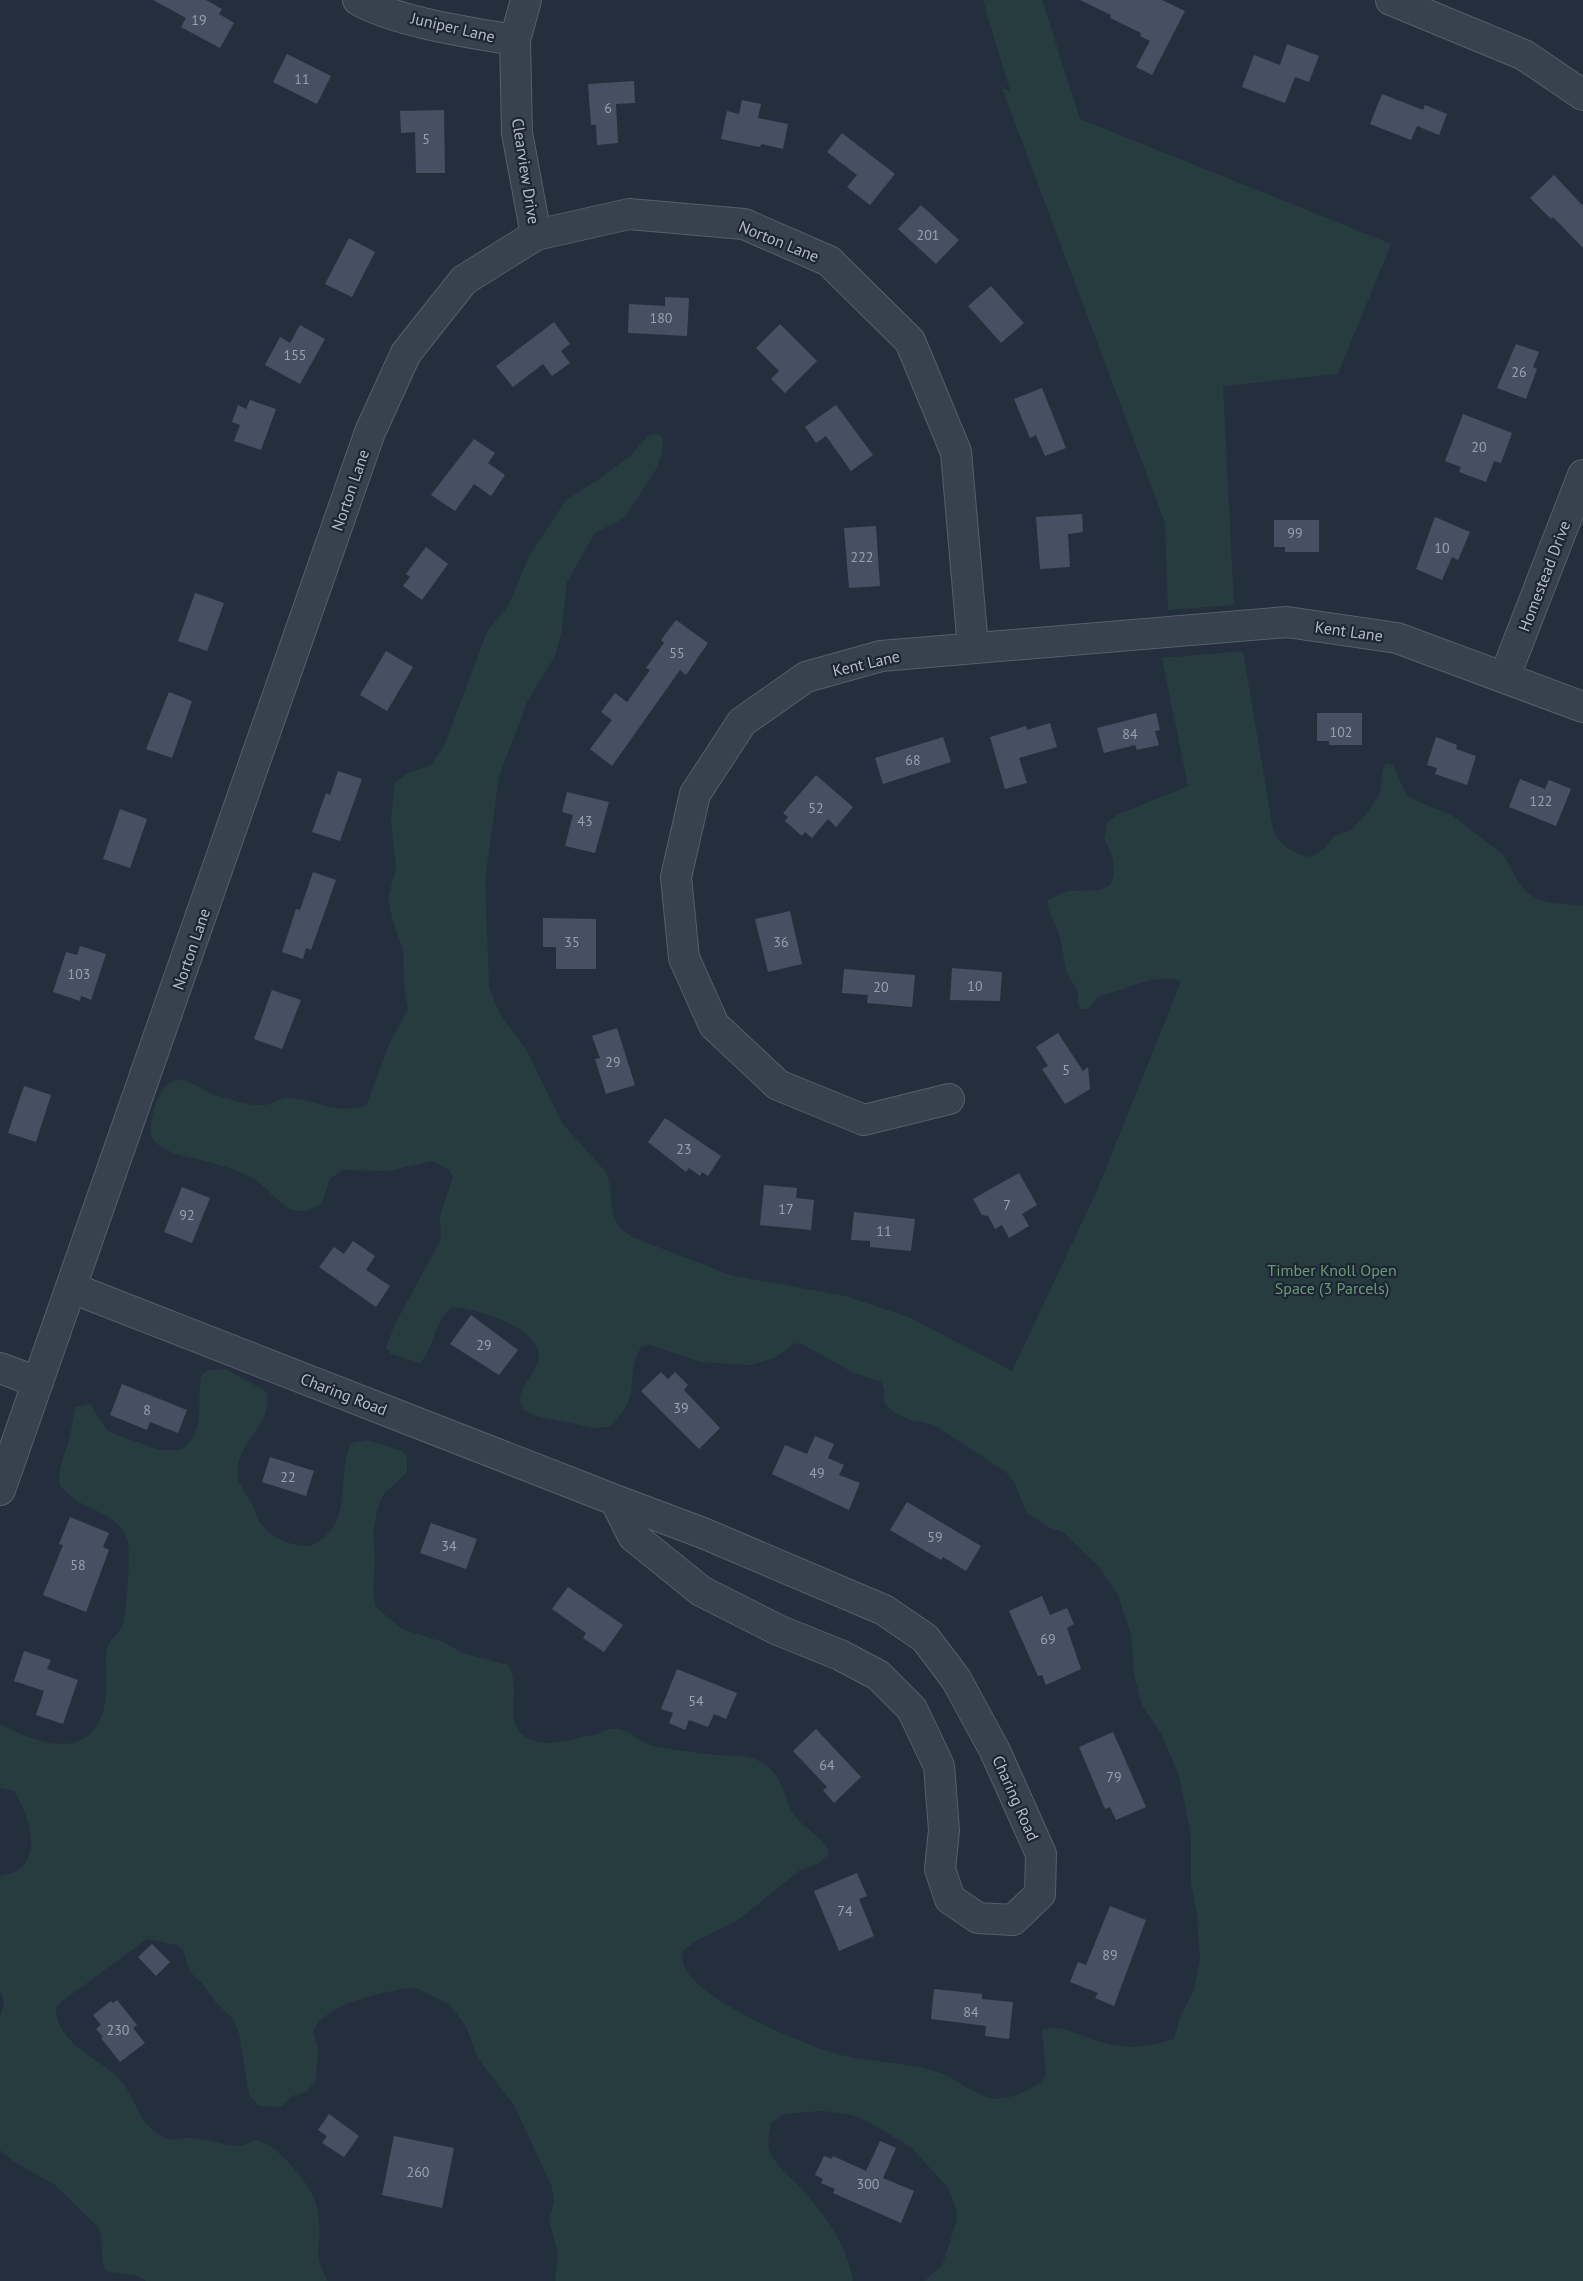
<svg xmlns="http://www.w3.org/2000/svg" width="1583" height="2281" viewBox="0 0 1583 2281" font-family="'PT Sans',sans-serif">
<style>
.green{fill:#263c3f}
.building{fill:#455162}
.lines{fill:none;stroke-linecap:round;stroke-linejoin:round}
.minor-casing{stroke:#565f6c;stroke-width:32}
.minor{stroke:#38414e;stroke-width:30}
.labels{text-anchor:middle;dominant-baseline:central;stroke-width:4.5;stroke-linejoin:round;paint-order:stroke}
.number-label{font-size:14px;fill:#98a1af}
.street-label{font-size:16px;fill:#b4bcc9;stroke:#1d2633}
.park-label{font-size:16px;fill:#6b9a76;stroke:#1d2633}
</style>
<rect width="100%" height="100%" fill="#242f3e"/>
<path class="green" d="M983 0H1042L1080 119 1391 244 1338 374 1223 386 1234 605 1168 610 1165 523 1002 88 1010 91Z
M656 434 663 437 662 453 657 468 624 518 595 533 567 582 561 635 554 658 528 700 499 776 485 880 489 986 495 1003 503 1019 526 1049 562 1123 605 1171C618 1197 602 1219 632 1237L730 1275 845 1296 911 1318 1012 1371 1095 1195 1181 982C1157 971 1129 990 1105 994L1098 997 1088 1009H1081L1077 1003C1082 989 1072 985 1067 973 1063 960 1063 945 1058 931 1054 920 1046 911 1048 900L1068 891 1100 890 1110 885C1118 869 1112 853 1104 839L1107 823 1117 815 1188 786 1162 658 1243 651 1273 829C1280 846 1294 855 1312 857L1325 848 1334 836 1350 831 1368 812 1380 793 1383 770 1386 763 1393 765 1406 794 1410 798 1453 816 1500 852C1509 860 1510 869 1517 880 1534 907 1556 902 1583 906V2281H924L942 2266 957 2220V2212L948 2188 911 2147 863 2119 847 2114 822 2111 784 2114 771 2123C769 2134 766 2144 771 2155 778 2167 789 2176 799 2186 824 2214 847 2243 853 2281H555L558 2254 549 2220 554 2202 552 2187 515 2107 477 2057 466 2026 449 2004 416 1988H408C380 1993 326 2003 313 2031L318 2047 316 2081 306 2092 292 2096 281 2107 259 2106 249 2095 239 2033 233 2019 216 2003 202 1983 190 1972 183 1950 177 1945 147 1939 61 2002 56 2008C57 2046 100 2057 121 2081 139 2102 136 2125 166 2138 175 2142 184 2137 193 2138 208 2139 224 2146 239 2146 244 2146 250 2141 256 2140 272 2144 278 2152 289 2163 304 2179 317 2196 319 2219 322 2247 311 2253 328 2281H146L138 2276 106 2271C97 2257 107 2238 96 2225L55 2185 13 2161 0 2150V2017L4 2004 0 1989V1876C6 1874 13 1874 18 1870 43 1853 27 1811 14 1791L0 1788V1724C39 1745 94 1763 105 1703 109 1685 104 1666 107 1649 109 1639 118 1635 122 1627 127 1617 131 1547 127 1538 117 1516 100 1514 81 1503 73 1499 67 1492 60 1486 57 1469 64 1457 69 1440 72 1429 72 1418 76 1407L90 1404 107 1430 114 1434 160 1450H181C208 1432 195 1401 202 1374L210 1370 225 1369 264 1390 267 1394C272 1423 243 1438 238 1465 234 1482 245 1491 252 1504 255 1509 256 1515 259 1521 270 1538 292 1547 311 1546 357 1521 334 1484 351 1443L367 1440 402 1451 407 1457V1472L383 1495 377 1511 373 1533 375 1560 373 1592 376 1607 402 1629 443 1642 462 1653 508 1665C523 1689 502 1720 524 1736 542 1748 563 1742 581 1737 587 1735 594 1736 599 1734 603 1732 606 1729 612 1729 628 1727 637 1742 653 1746 670 1749 689 1752 707 1754 732 1758 755 1750 774 1773 785 1786 785 1804 796 1817 806 1830 825 1838 829 1854L818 1864 800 1870 737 1921 694 1942 682 1952C682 1958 683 1965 686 1970 705 2003 803 2045 841 2055 872 2062 904 2062 935 2071 955 2077 970 2092 989 2098 1005 2102 1037 2089 1046 2076L1042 2030C1062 2023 1081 2037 1100 2042 1126 2050 1149 2047 1174 2039L1180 2017 1194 1990 1200 1959 1197 1915 1191 1883V1835L1179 1776 1162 1735 1142 1705 1134 1675 1131 1635 1118 1595 1100 1568 1063 1532 1048 1527 1030 1515 1025 1510 1016 1485 1006 1472 934 1425 910 1420 896 1414 884 1403V1389L881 1382 852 1372 800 1343 794 1344 775 1358 751 1365 700 1362 650 1345 641 1347C623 1381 645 1393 609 1427L594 1428 535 1416C528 1413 520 1408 520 1400 519 1388 534 1374 538 1362 549 1330 475 1308 453 1307 435 1317 435 1347 420 1363L391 1354 386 1348 394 1326 441 1239 440 1216 453 1177 449 1170 433 1161 388 1171 342 1170 330 1179 322 1203C288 1229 273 1187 249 1176 231 1168 208 1161 188 1157 177 1155 153 1147 151 1134 149 1120 158 1087 173 1081 187 1076 202 1091 215 1095 230 1099 248 1106 264 1105 274 1104 280 1097 290 1098 322 1101 329 1114 366 1106L390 1042 408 1009 404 985 403 949 393 922 388 898 396 868 391 820 395 783 407 773 430 766 444 746 487 632 508 606 529 556 566 500 599 479 631 455 648 436Z"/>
<path class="building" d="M153 0H206L222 9 219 14 234 23 220 48 181 27 186 18Z
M1080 0H1162L1185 11 1152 75 1136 67 1150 41 1140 36 1141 33 1110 18 1111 15Z
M1287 44 1319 56 1309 82 1295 77 1285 103 1242 87 1254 55 1280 65Z
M287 54 331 76 317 104 273 82Z
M634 81 635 103 616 104 618 143 597 145 596 125H591L588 84Z
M1382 94 1423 110 1425 105 1447 114 1439 135 1417 126 1411 140 1370 124Z
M742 100 761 104 758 118 788 124 783 149 762 144 759 147 721 139 727 111 739 114Z
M444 110 445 173H416L415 132 401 133 400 111Z
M842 133 895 174 870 205 847 187 857 175 827 152Z
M1554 175 1583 206V248L1553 217 1551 219 1530 198Z
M921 205 959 240 936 264 898 229Z
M349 238 375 252 352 297 325 284Z
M991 286 1024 323 1001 343 968 306Z
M665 297 689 298 687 336 628 333 629 304 665 306Z
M554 322 570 344 561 351 570 363 552 376 543 364 513 387 496 366Z
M780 324 817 361 785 393 771 379 779 371 756 348Z
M300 325 325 339 300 384 265 365 280 337 290 343Z
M1516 344 1539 352 1533 367 1537 369 1526 399 1497 388Z
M1042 388 1066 448 1045 456 1036 435 1030 438 1014 399Z
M250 400 276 409 261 450 234 441 240 425 232 422 238 405 246 409Z
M836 405 873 455 851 471 826 436 816 443 805 427Z
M1463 414 1512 433 1501 463 1494 461 1486 482 1459 472 1461 467 1445 461Z
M474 439 495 453 488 463 505 475 491 496 474 484 455 511 431 495Z
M1082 514 1083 532 1068 534 1070 567 1040 569 1036 517Z
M1435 517 1470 532 1458 560 1452 557 1442 580 1416 569Z
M1274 520H1319V552H1285V547H1274Z
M876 526 880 586 849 588 844 528Z
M426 547 448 564 422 600 403 586 410 577 406 574Z
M195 593 224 603 207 651 178 641Z
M676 620 708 643 686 675 680 670 612 766 590 749 612 720 601 712 615 693 627 702 650 670 646 668 664 643 661 640Z
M386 651 413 667 387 711 360 695Z
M169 692 192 701 172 758 146 749Z
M1156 713 1160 730 1155 731 1159 745 1137 750 1135 745 1104 753 1097 728Z
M1317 713H1362V745H1329V741H1317Z
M1050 723 1057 747 1019 758 1027 783 1005 789 990 737 1026 726 1027 730Z
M943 737 951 762 883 784 875 758Z
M1436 737 1457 745 1456 749 1476 756 1467 785 1435 774 1437 768 1427 765Z
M338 771 362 779 340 841 312 832 326 793 330 795Z
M816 775 853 807 836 827 828 819 812 838 805 832 802 836 785 821 788 817 783 813Z
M1520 779 1545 789 1549 780 1571 789 1556 826 1509 807Z
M567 792 609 802 595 853 565 846 573 815 562 812Z
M120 809 147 819 130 868 103 859Z
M313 872 336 880 311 950 306 948 303 959 282 952 296 909 300 910Z
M790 911 802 964 768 972 755 919Z
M543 918 596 919V969H556V947H543Z
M80 946 106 954 91 1000 81 996 80 1001 53 992 66 952 77 955Z
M952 968 1002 972 1000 1001 950 1000Z
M844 969 915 975 912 1007 867 1003 868 995 842 993Z
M272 990 301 1000 282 1049 254 1039Z
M617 1028 635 1085 606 1094 595 1059 600 1058 592 1036Z
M1058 1033 1083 1071 1088 1067 1090 1089 1065 1104 1042 1069 1048 1066 1036 1047Z
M24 1086 51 1095 36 1142 8 1133Z
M665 1118 721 1156 708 1176 702 1172 700 1176 689 1168 686 1172 648 1142Z
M1019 1173 1037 1205 1022 1214 1029 1226 1009 1238 1002 1225 995 1229 988 1216 982 1215 973 1199Z
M764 1185 797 1188 796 1198 814 1200 811 1230 760 1225Z
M182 1187 210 1198 192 1243 164 1232Z
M854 1212 915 1219 911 1251 870 1247V1241L851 1240Z
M353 1241 375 1256 366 1270 390 1286 376 1307 319 1267 334 1247 344 1254Z
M471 1315 518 1350 499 1375 450 1344Z
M661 1372 668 1379 675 1372 688 1385 684 1390 720 1428 699 1449 641 1391Z
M122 1384 187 1410 178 1433 150 1422 147 1430 110 1415Z
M815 1436 834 1444 828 1458 844 1465 839 1475 860 1483 849 1510 772 1474 785 1445 807 1454Z
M270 1457 314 1471 306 1496 262 1482Z
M907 1502 981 1546 966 1571 943 1557 941 1560 890 1530Z
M70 1517 109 1533 103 1547 109 1550 86 1612 43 1595 63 1545 59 1544Z
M431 1523 477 1539 466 1569 420 1553Z
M568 1587 623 1625 604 1652 583 1638 586 1633 552 1609Z
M1042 1596 1050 1615 1067 1608 1074 1624 1067 1628 1081 1669 1046 1685 1042 1675 1038 1676 1009 1611Z
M24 1651 51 1660 47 1669 78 1680 63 1724 36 1715 44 1691 14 1681Z
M677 1669 737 1693 726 1719 714 1714 708 1727 689 1720 685 1730 669 1723 673 1713 661 1709Z
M816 1729 861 1777 834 1803 823 1790 827 1787 793 1751Z
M1113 1732 1146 1807 1116 1820 1110 1807 1105 1809 1079 1747Z
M857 1873 867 1896 859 1899 874 1936 839 1951 814 1891Z
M1110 1906 1146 1920 1114 2006 1095 1998 1098 1993 1070 1982 1078 1962 1086 1965Z
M152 1944 170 1962 156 1976 138 1957Z
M934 1989 982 1994V1999L1013 2002 1009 2039 985 2036 986 2026 931 2019Z
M117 2000 137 2025 133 2028 145 2043 120 2062 101 2038 103 2037 96 2029 101 2025 93 2015 111 2001 113 2003Z
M329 2114 359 2136 344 2157 322 2143 327 2136 318 2130Z
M394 2136 454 2148 442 2208 382 2195Z
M880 2141 896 2148 883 2178 914 2191 901 2223 833 2193 835 2189 821 2183 823 2179 815 2175 824 2156 832 2159 833 2156 866 2171Z"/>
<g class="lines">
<g class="minor-casing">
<path id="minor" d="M358 0C396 22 471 33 515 40
M526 0 515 40 517 133 536 235
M1391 0 1524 55 1583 95
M1505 676 1583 475
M949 1099 864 1120 778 1085 714 1025 684 958 676 877 695 794 742 722 806 677 881 656 1287 622 1397 638 1583 707
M72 1288 615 1500
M0 1368 38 1382
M0 1490 370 432 406 353 464 280 536 235 629 214 744 224 829 261 910 341 956 452 973 647
M615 1500 703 1533 884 1610 925 1638 956 1679 995 1751 1041 1854 1040 1894 1013 1920 978 1918 950 1899 940 1869 944 1830 939 1766 912 1709 878 1675 840 1655 778 1630 701 1591 633 1536Z"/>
</g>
<use href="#minor" class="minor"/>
</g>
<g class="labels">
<g class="number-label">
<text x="199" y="20">19</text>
<text x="302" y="79">11</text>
<text x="608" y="108">6</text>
<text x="426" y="139">5</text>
<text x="928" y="235">201</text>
<text x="661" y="318">180</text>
<text x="295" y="355">155</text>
<text x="1519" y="372">26</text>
<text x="1479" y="447">20</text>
<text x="1295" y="533">99</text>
<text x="1442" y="548">10</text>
<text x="862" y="557">222</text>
<text x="677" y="653">55</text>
<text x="1341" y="732">102</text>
<text x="1130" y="734">84</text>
<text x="913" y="760">68</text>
<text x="1541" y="801">122</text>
<text x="816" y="808">52</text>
<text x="585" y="821">43</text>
<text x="572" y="942">35</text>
<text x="781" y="942">36</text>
<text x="79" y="974">103</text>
<text x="975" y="986">10</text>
<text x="881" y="987">20</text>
<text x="613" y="1062">29</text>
<text x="1066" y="1070">5</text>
<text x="684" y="1149">23</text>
<text x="1007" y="1205">7</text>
<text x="786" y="1209">17</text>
<text x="187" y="1215">92</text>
<text x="884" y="1231">11</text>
<text x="484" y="1345">29</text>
<text x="681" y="1408">39</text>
<text x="147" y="1410">8</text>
<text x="817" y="1473">49</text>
<text x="288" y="1477">22</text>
<text x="935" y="1537">59</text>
<text x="449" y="1546">34</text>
<text x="78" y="1565">58</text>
<text x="1048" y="1639">69</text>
<text x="696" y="1701">54</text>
<text x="827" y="1765">64</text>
<text x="1114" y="1777">79</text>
<text x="845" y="1911">74</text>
<text x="1110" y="1955">89</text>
<text x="971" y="2012">84</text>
<text x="118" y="2030">230</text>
<text x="418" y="2172">260</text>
<text x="868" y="2184">300</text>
</g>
<g class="street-label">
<text transform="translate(453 27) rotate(13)">Juniper Lane</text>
<text transform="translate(526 171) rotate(81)">Clearview Drive</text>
<text transform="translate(779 241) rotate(22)">Norton Lane</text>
<text transform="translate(350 490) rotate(-71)">Norton Lane</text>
<text transform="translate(1544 576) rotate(-69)">Homestead Drive</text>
<text transform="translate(1349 631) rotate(8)">Kent Lane</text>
<text transform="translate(866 663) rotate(-13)">Kent Lane</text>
<text transform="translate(191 949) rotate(-71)">Norton Lane</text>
<text transform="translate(344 1394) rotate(21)">Charing Road</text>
<text transform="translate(1016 1798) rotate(66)">Charing Road</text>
</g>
<g class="park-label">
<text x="1332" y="1270">Timber Knoll Open<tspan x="1332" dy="18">Space (3 Parcels)</tspan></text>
</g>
</g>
</svg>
